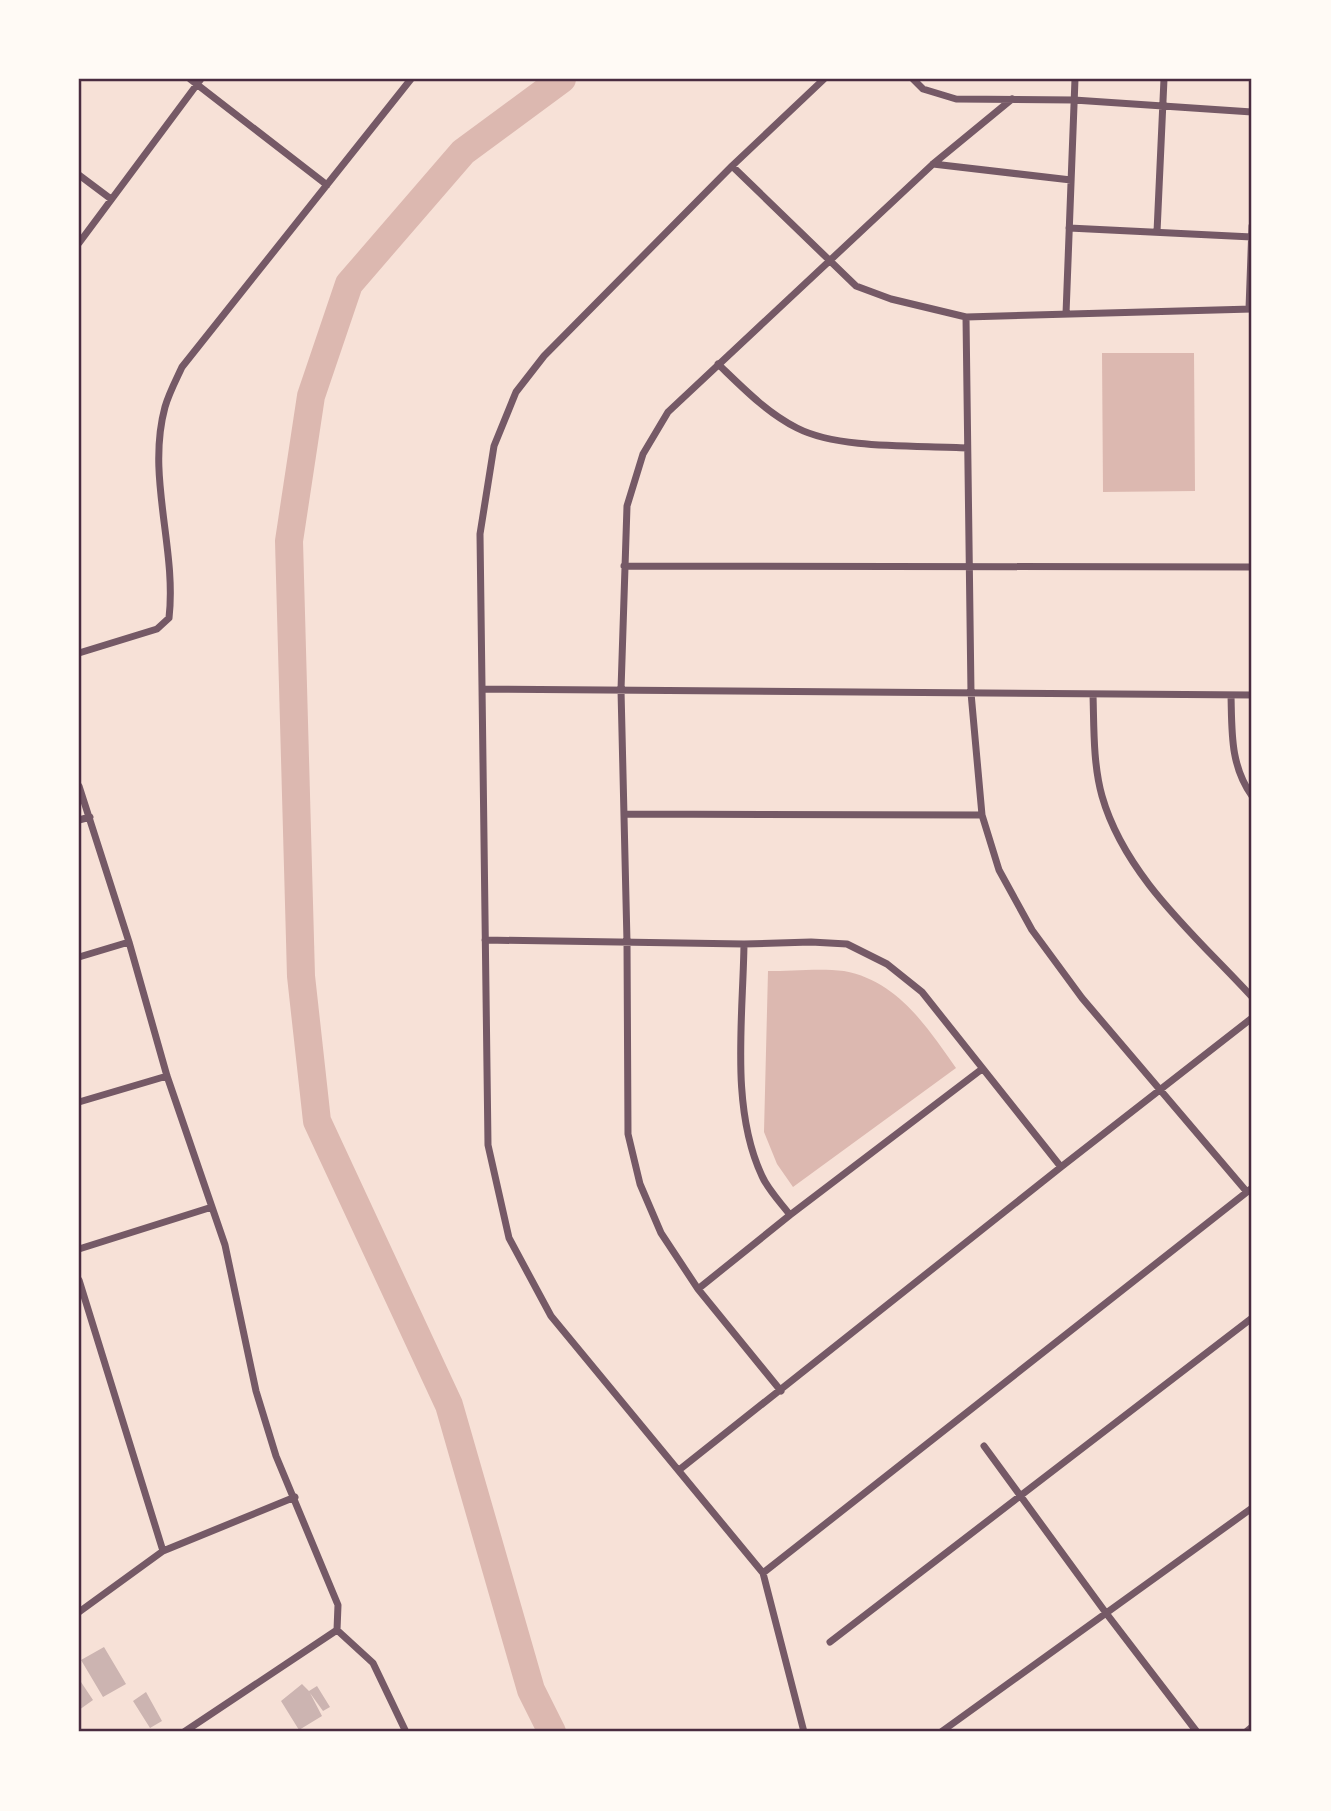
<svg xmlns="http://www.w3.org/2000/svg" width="1331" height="1811" viewBox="0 0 1331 1811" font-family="Karla,sans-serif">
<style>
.water{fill:#dcb8b0}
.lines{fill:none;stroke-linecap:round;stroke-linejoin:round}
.river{stroke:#dcb8b0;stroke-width:28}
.building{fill:#ccb4b1}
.minor{stroke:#755966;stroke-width:7}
.neatline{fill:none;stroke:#4a2c40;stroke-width:2.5}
</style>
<rect width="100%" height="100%" fill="#f7e1d7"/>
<path class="water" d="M1102 353H1194L1195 491 1103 492Z
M768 971C791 971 821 968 844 971 898 981 927 1027 956 1068L793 1187 777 1164 764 1132Z"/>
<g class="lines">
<path class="river" d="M552 1732 531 1690 449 1405 317 1121 301 976 289 541 311 396 349 284 463 152 562 79"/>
</g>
<path class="building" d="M104 1647 126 1684 103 1697 81 1660Z
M79 1679 93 1700 79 1710Z
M302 1684 309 1691 317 1686 330 1707 323 1711 310 1693 322 1716 299 1730 281 1701Z
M146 1692 162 1721 150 1728 133 1701Z"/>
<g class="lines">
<path class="minor" d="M190 79 327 185
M913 79 923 89 956 99 1074 100 1252 112
M933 164 1071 180
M732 166 856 286 891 299 966 317 1252 309
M79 175 111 199
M1069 228 1252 237
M1157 232 1164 79
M79 243 201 79
M1249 309 1252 226
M1066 314 1075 79
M966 317 971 693 982 815 999 870 1032 930 1082 998 1247 1192
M718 364C743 388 766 412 797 428 840 450 919 445 967 448
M624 566 1252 567
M79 653 157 629 169 618C177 548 146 477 165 407 169 393 176 380 182 367L411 79
M483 689 1252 695
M1093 694C1094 727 1093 764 1102 796 1125 877 1197 937 1252 997
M1231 695C1232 732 1230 765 1252 796
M79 786 129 942 167 1076 225 1245 256 1391 276 1456 338 1605 337 1630 373 1663 406 1732
M624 814 982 815
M79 820 90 817
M485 940 744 944 811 942 847 944 887 964 922 992 1061 1167
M744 944C743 1018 730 1108 762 1176 768 1190 781 1203 790 1215
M79 957 129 942
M79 1102 167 1076
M79 1249 212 1207
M79 1280 163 1551
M698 1289 790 1215 982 1069
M781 1391 698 1289 661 1233 640 1184 628 1134 627 942 621 690 627 506 643 454 668 412 933 164 1012 99
M984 1446 1106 1613 1197 1732
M679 1470 1061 1167 1252 1018
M763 1573 1252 1188
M79 1612 163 1551 295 1497
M830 1642 1252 1318
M184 1732 337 1630
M804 1732 763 1573 551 1316 509 1238 488 1145 480 534 494 446 516 392 544 356 732 166 824 79
M941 1732 1252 1508
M1246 1732 1252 1727"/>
</g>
<rect width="1331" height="1811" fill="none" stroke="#fffaf5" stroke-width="161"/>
<rect x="80" y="80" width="1170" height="1650" class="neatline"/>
</svg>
